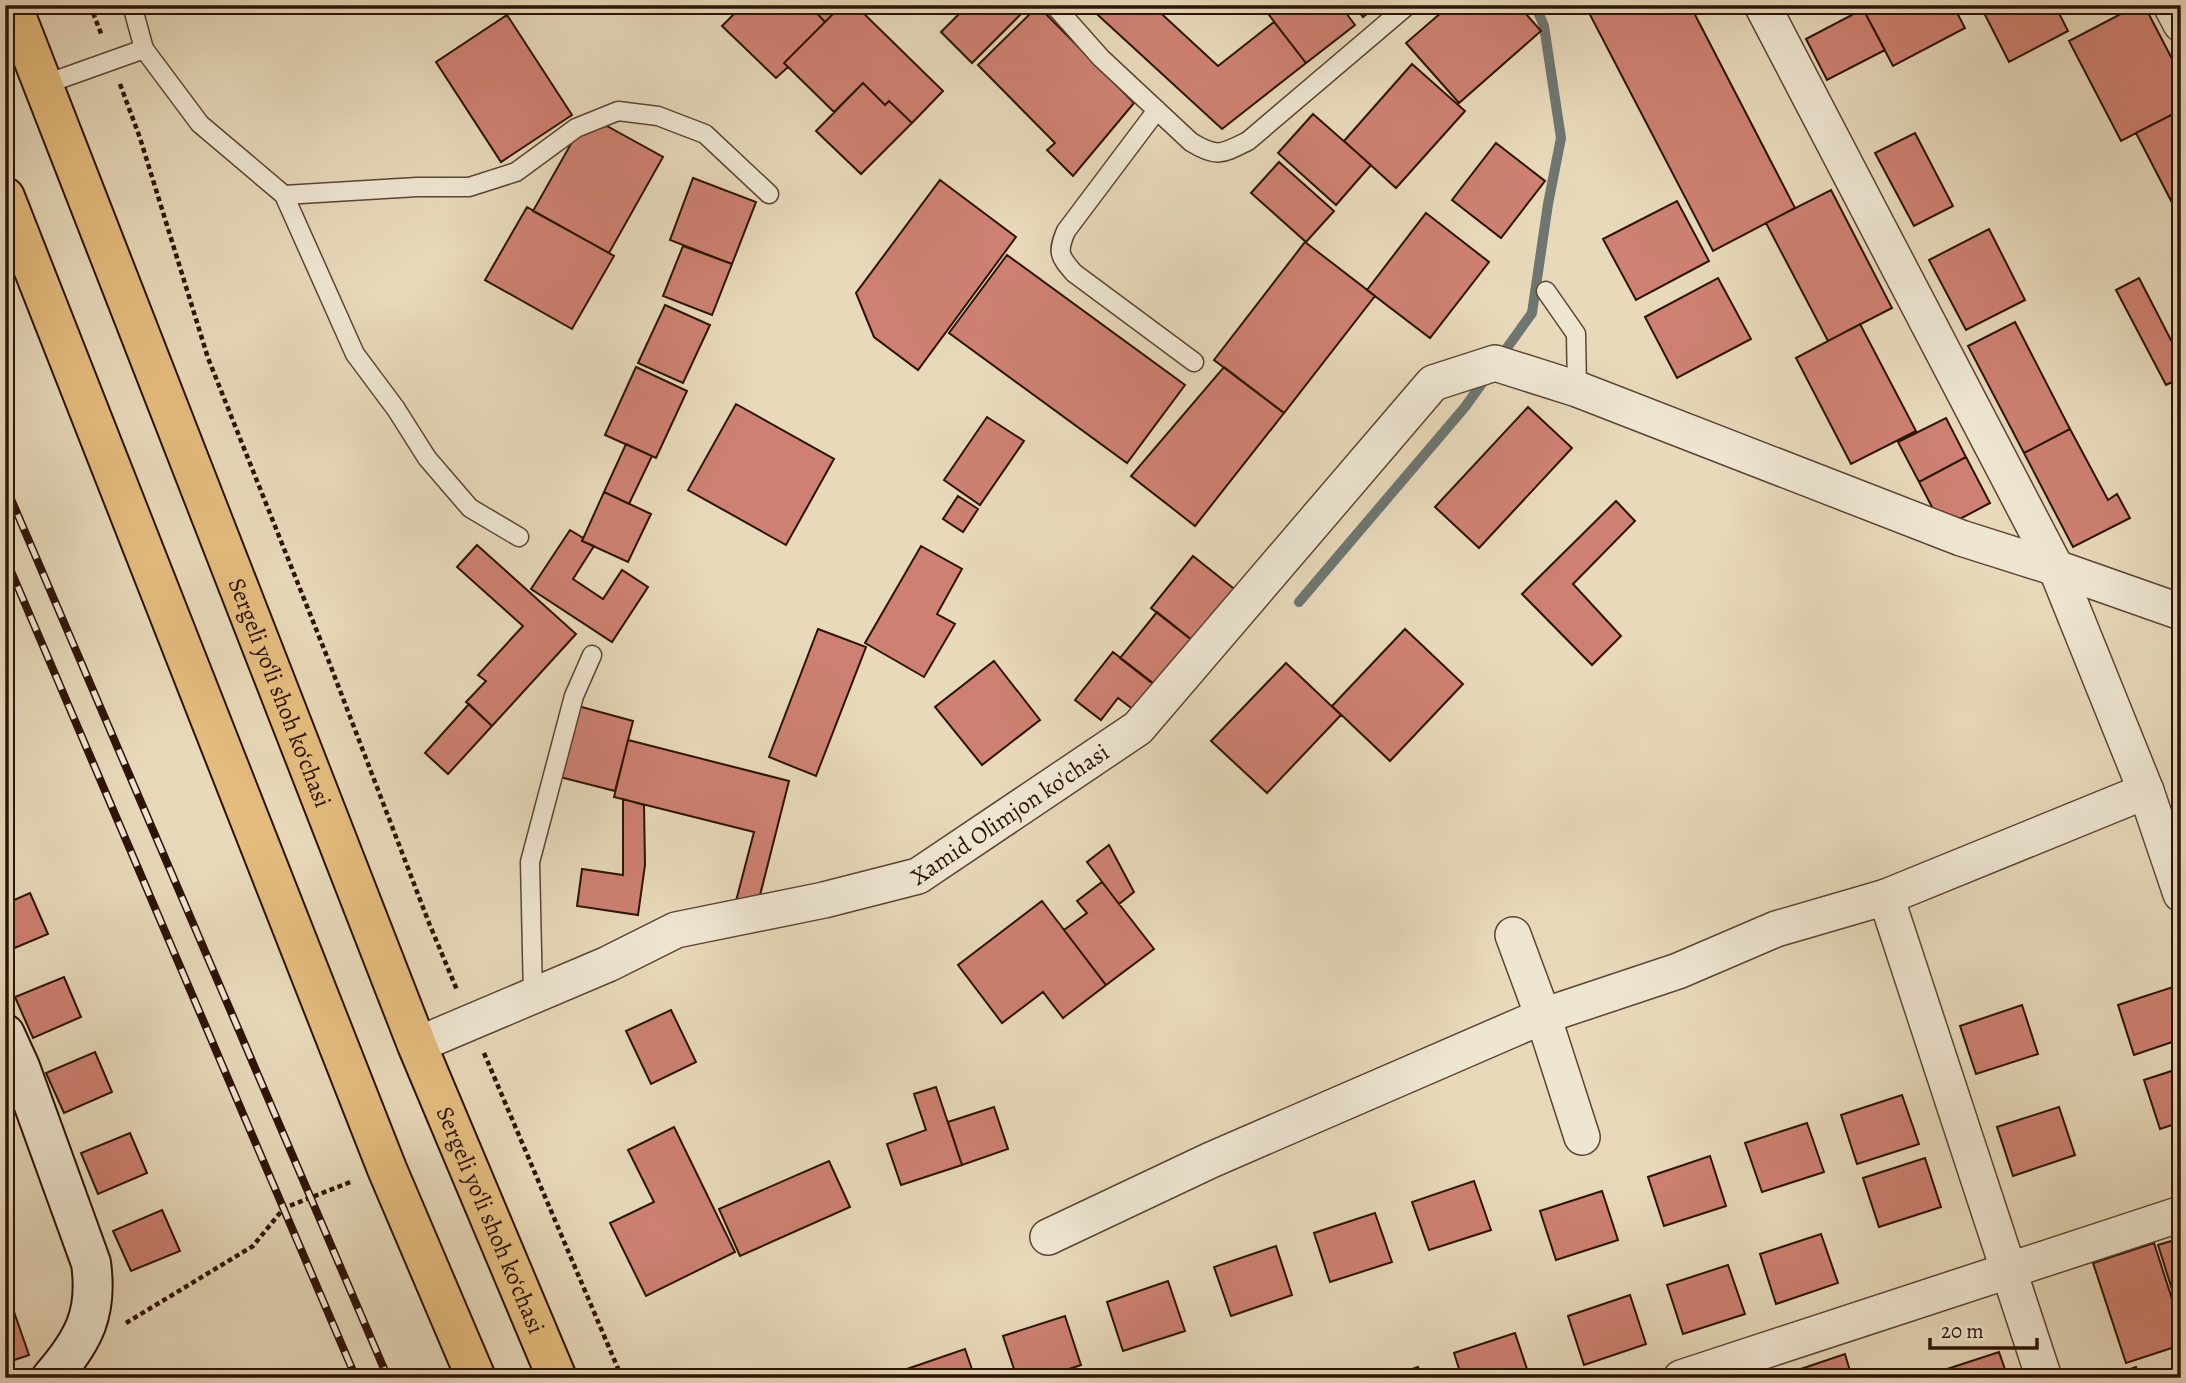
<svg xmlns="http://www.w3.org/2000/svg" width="2186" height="1383" viewBox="0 0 2186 1383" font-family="Alegreya,serif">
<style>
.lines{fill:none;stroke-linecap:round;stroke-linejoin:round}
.stream{stroke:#6e7671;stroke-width:10}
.building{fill:#ce8172;stroke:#2d1307;stroke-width:2}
.lane-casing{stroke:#5c4434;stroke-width:21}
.street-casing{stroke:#5c4434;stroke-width:38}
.secondary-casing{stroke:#2d1307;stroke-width:42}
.primary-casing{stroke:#2d1307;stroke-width:42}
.path{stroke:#2d1307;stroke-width:4.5;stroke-dasharray:5 3.5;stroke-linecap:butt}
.lane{stroke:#efe6d2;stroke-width:18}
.street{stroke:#efe6d2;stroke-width:35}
.secondary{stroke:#efe6d2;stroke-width:38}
.primary{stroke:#e4bc7d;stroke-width:38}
.rail-casing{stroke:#2d1307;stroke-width:8}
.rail{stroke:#efe6d2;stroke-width:5;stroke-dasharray:16;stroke-linecap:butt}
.labels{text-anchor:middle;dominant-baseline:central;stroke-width:5;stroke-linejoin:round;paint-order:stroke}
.street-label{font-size:24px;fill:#2d1307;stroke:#efe6d2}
</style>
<rect width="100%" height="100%" fill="#e7d9ba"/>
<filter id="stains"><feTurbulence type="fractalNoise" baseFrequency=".00286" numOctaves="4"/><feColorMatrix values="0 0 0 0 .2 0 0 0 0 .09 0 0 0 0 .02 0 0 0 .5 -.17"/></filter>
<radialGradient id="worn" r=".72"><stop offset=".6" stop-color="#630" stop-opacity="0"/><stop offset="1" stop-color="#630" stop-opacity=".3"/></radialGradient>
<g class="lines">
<path class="stream" d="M1499 359 1532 313 1548 204 1561 138 1544 26 1535 5
M1299 602 1465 407 1488 375"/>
</g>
<path class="building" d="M743 5H809L825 22 784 63 788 67 776 78 722 26Z
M809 5H842L825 22Z
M842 5H855L943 91 912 123 889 101 885 105 863 83 834 112 784 63Z
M968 5H1030L972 63 941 32Z
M1087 5H1152L1218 66 1274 22 1306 63 1222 129Z
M1282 5H1340L1355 25 1306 63 1269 15Z
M1354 5H1378L1363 17Z
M1450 5H1518L1541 31 1459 103 1406 43Z
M1594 5H1690L1795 208 1713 251 1587 9Z
M1871 5H1953L1965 28 1893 66 1863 9Z
M1980 5H2055L2068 31 2009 62Z
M2138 5H2144L2181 76V110L2121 141 2069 41Z
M1038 6 1134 103 1073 176 1047 150 1055 143 978 65Z
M1863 9 1885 50 1827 80 1806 39Z
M507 15 572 115 501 162 436 62Z
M1412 64 1465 111 1396 188 1344 141Z
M863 83 885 105 889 101 912 123 861 174 816 131Z
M2181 110V220L2136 133Z
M1313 114 1371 165 1336 205 1278 153Z
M607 126 663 157 609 253 533 211 576 135Z
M1915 133 1953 206 1914 226 1875 153Z
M1496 143 1545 181 1501 238 1452 200Z
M1279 162 1334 211 1306 242 1251 193Z
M693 178 756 202 732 264 670 240Z
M940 180 1016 237 918 370 874 337 856 293Z
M1831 190 1892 308 1828 341 1766 223Z
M1677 201 1709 261 1636 300 1603 239Z
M527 207 614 256 572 329 485 280Z
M1426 213 1489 262 1430 338 1367 290Z
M1989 229 2025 300 1966 330 1929 260Z
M1305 242 1375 296 1284 413 1214 360Z
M683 246 732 264 712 315 663 296Z
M1007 255 1185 385 1127 463 949 333Z
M1718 278 1751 339 1677 378 1645 317Z
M2139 278 2173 344 2181 341V378L2166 385 2116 290Z
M665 305 710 325 683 383 638 363Z
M2015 322 2070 429 2024 453 1968 346Z
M1860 324 1916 431 1851 464 1796 358Z
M636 367 687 391 656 458 605 435Z
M1224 367 1284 413 1195 526 1131 476Z
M736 404 834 459 786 545 688 490Z
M1528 407 1572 448 1479 548 1435 507Z
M987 417 1024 441 980 505 944 480Z
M1946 418 1966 457 1919 482 1898 442Z
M2070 429 2108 500 2117 494 2130 518 2073 547 2024 453Z
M626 444 652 456 629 504 604 492Z
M1966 457 1990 503 1943 528 1919 482Z
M604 492 651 514 628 562 582 541Z
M958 496 978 509 963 532 943 519Z
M1616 501 1635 521 1573 584 1621 636 1592 665 1522 594Z
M570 530 583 538 582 541 594 546 573 579 603 599 622 570 648 587 612 642 531 589Z
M477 545 576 634 492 726 466 702 486 681 478 675 523 626 457 567Z
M921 546 962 569 937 614 955 624 924 677 865 643Z
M1193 556 1238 592 1197 644 1151 608Z
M1157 612 1197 644 1161 690 1120 658Z
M818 629 866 647 816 776 769 757Z
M1405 629 1463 684 1390 761 1332 706Z
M1113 652 1158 687 1138 713 1118 698 1101 720 1075 700Z
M994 661 1040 720 982 765 935 707Z
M1286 663 1341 715 1267 793 1211 741Z
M469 704 492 726 448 774 425 753Z
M578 706 633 721 615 791 560 777Z
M628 740 789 781 757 907 736 901 754 832 614 797Z
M623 799 644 805 645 865 638 915 577 906 582 869 623 875Z
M1109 845 1134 892 1119 904 1087 862Z
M1102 882 1154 949 1106 985 1064 930 1087 913 1077 901Z
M30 893 48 934 5 952V904Z
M1042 901 1106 985 1063 1018 1043 992 1002 1023 958 965Z
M64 977 81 1017 33 1038 15 997Z
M2179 985 2181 1039 2134 1055 2118 1005Z
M2022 1005 2038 1054 1976 1074 1960 1026Z
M671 1010 696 1062 651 1084 626 1031Z
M95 1052 112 1092 64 1113 46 1073Z
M2181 1068V1122L2160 1129 2144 1080Z
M936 1087 962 1165 901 1185 887 1144 926 1130 914 1094Z
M1902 1095 1919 1144 1857 1164 1841 1115Z
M994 1107 1008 1149 962 1165 948 1122Z
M2059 1107 2075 1155 2013 1176 1997 1127Z
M1807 1123 1824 1172 1762 1192 1745 1143Z
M674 1127 735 1252 646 1296 610 1223 654 1202 628 1150Z
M130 1133 147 1173 98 1194 81 1153Z
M1710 1156 1726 1206 1664 1226 1648 1177Z
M1925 1158 1941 1207 1879 1227 1863 1178Z
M829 1161 850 1207 740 1256 719 1209Z
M1474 1181 1491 1230 1429 1250 1412 1202Z
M1602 1191 1618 1240 1556 1260 1540 1211Z
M162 1210 180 1251 131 1271 113 1231Z
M1375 1213 1392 1262 1330 1282 1314 1233Z
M1821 1234 1838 1283 1776 1304 1760 1254Z
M2181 1238V1300L2176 1302 2158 1245Z
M2154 1243 2181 1327V1345L2126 1363 2093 1263Z
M1276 1246 1292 1295 1231 1316 1214 1267Z
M1728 1265 1745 1314 1683 1334 1667 1285Z
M1168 1281 1185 1331 1123 1351 1107 1302Z
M1630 1295 1646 1344 1584 1365 1568 1316Z
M12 1306 29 1355 5 1363V1309Z
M1065 1316 1081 1365 1042 1378H1017L1003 1336Z
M1515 1333 1530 1378H1462L1454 1353Z
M965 1349 975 1378H906L904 1370Z
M1999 1352 2008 1378H1940L1938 1372Z
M1845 1354 1852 1378H1784L1783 1375Z
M1418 1367 1421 1378H1385Z
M2136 1367 2140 1378H2104Z"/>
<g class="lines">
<g class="lane-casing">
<path id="lane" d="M132 5 144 49 200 124 284 195 355 354 396 409 427 458 470 508 519 537
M1054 5 1101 58 1191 142C1217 158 1222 154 1248 141L1408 5
M43 85 144 49
M1157 110 1066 231C1057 252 1059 256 1074 273L1194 362
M284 195 417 187H469L516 172 576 128 618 111 658 116 705 134 769 194
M1546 291 1576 334 1577 389
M533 996 530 862 574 696 592 655"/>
</g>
<g class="street-casing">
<g id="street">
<path d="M1762 5 2056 568 2146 791 2181 894"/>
<path d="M2171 5 2181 24"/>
<path d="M1886 897 2146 791"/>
<path d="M1513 935 1543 1016 1582 1137"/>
<path id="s1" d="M417 1045 608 964 676 930 824 900 918 876 1138 728 1433 383 1495 363 1577 389 1961 538 2056 568 2181 612"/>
<path d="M1048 1237 1211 1160 1543 1016 1678 971 1776 929 1886 897 2044 1378"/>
<path d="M1681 1378 2181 1214"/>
</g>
</g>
<g class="secondary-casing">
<path id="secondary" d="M5 1034 20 1067 91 1263C98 1313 84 1340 51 1378"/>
</g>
<g class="primary-casing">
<g id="primary">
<path id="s2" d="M12 5 417 1045 557 1378"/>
<path d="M5 197 387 1169 476 1378"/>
</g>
</g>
<path class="path" d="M90 5 102 36
M120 84 140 138 208 358 326 654 429 923 457 990
M484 1053 622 1378
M126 1323 253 1246 284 1208 353 1181"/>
<use href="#lane" class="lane"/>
<use href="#street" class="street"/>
<use href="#secondary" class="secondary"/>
<use href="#primary" class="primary"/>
<g class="rail-casing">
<path id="rail" d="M5 485 388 1378
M5 557 356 1378"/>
</g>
<use href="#rail" class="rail"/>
</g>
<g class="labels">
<g class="street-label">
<text stroke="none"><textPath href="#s2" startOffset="738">Sergeli yo‘li shoh ko‘chasi</textPath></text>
<text stroke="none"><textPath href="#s1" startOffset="642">Xamid Olimjon ko'chasi</textPath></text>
<text stroke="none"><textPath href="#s2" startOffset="1306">Sergeli yo‘li shoh ko‘chasi</textPath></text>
</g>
</g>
<rect width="2186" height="1383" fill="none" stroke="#e7d9ba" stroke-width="28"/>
<rect x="7" y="7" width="2172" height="1369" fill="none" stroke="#2d1307" stroke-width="3.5"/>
<rect x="14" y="14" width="2158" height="1355" fill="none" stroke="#2d1307" stroke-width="2"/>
<path d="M1930 1338v10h107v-10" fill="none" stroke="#2d1307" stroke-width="3.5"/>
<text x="1941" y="1338" font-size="21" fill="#2d1307" stroke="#efe6d2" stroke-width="5" paint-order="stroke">20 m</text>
<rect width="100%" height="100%" filter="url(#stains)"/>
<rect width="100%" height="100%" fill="url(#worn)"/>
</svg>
